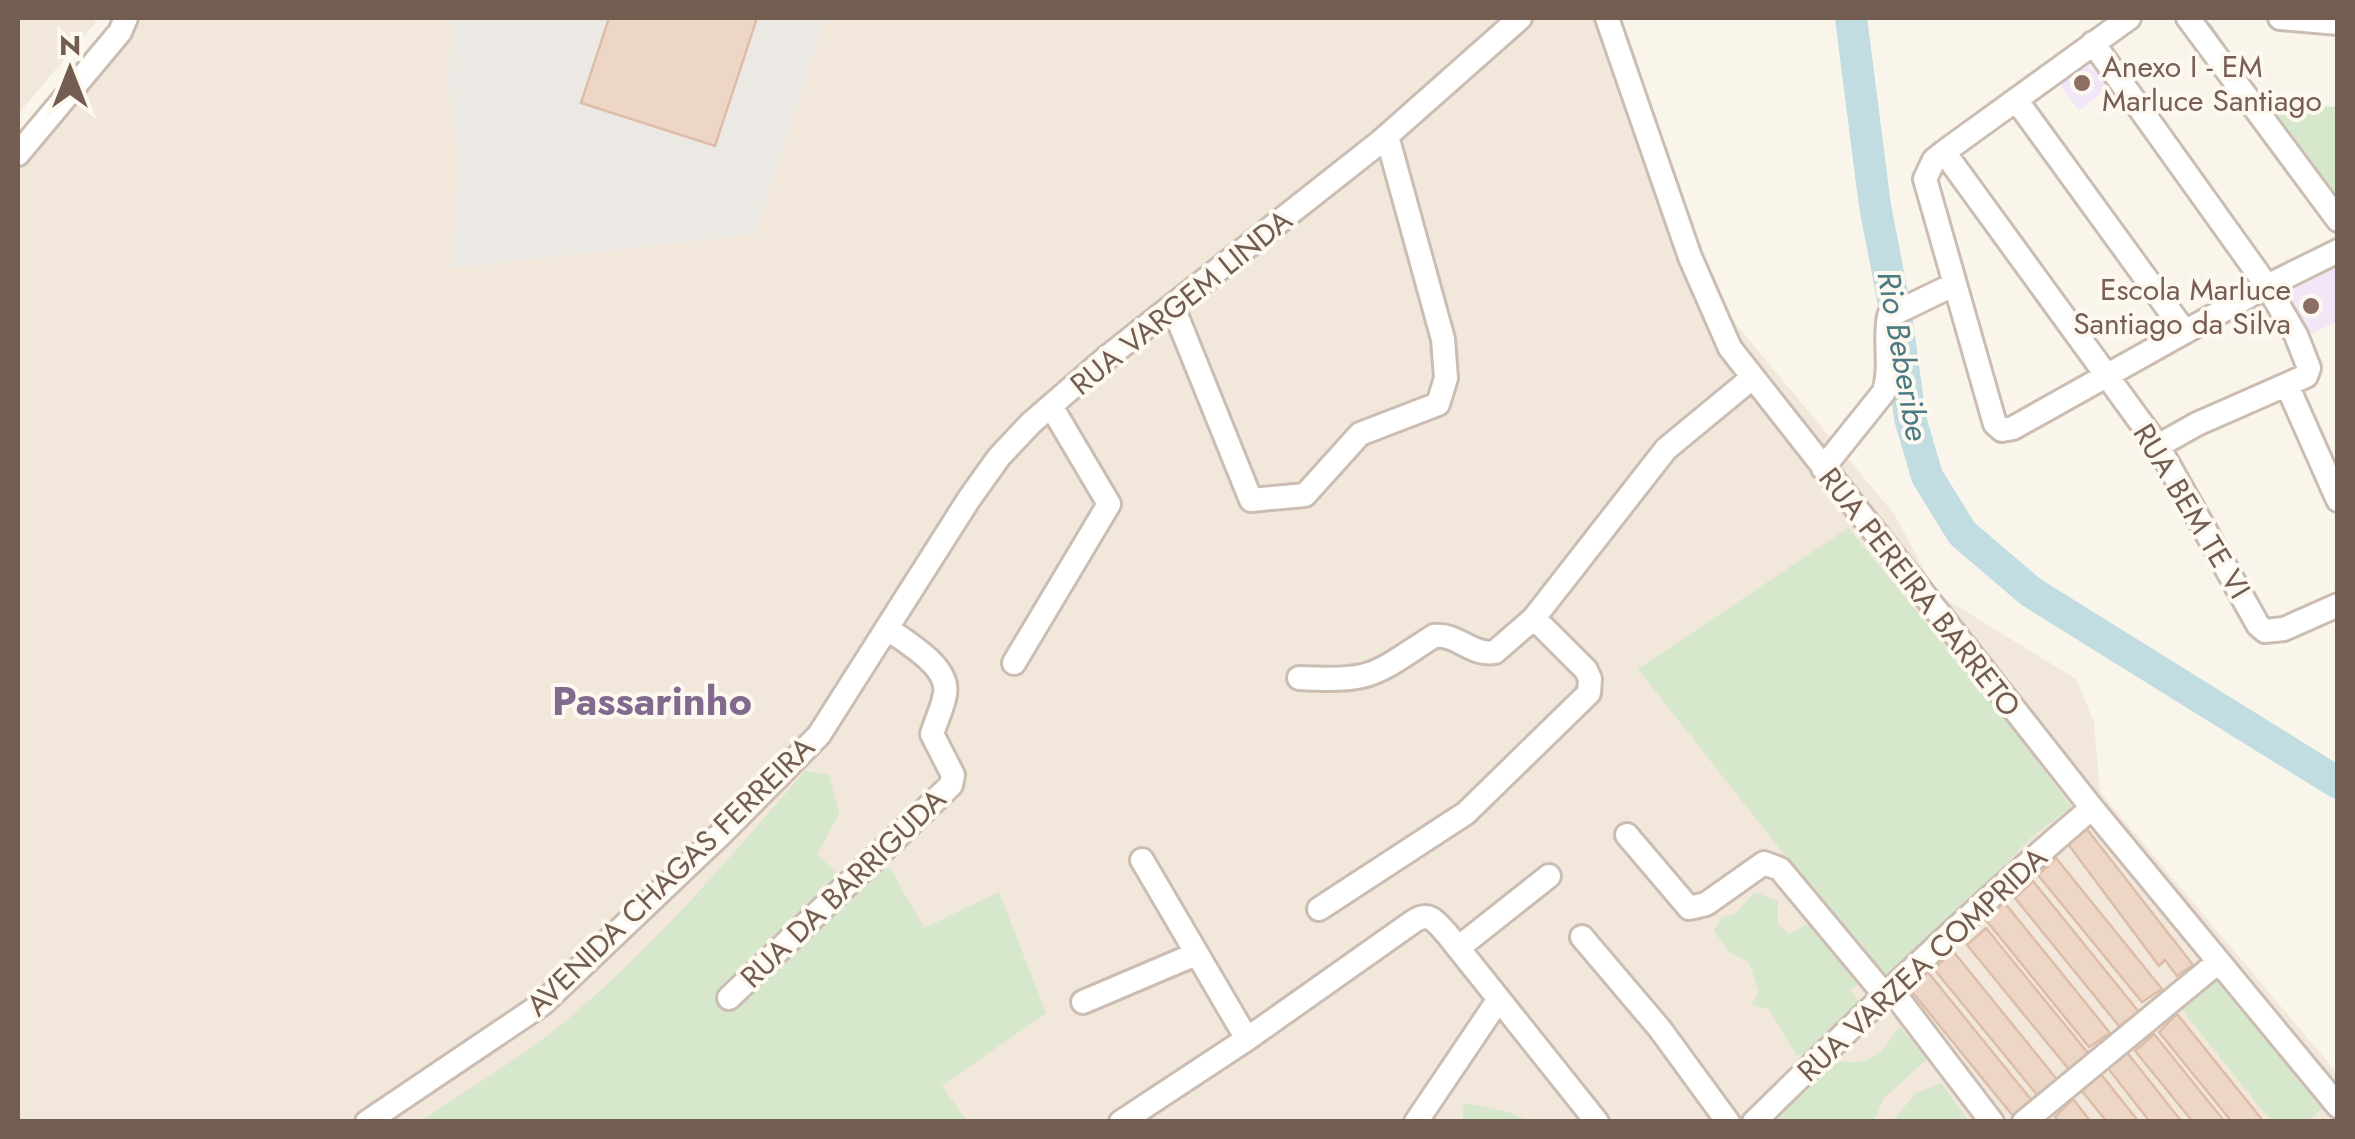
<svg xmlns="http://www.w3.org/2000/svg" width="2355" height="1139" viewBox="0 0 2355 1139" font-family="Jost,sans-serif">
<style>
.residential{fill:#f1e7da}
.industrial{fill:#ece8e3}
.education{fill:#f1e7f7}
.green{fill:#d6e7cb}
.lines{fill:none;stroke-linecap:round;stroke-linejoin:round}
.stream{stroke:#a9ccd3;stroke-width:5}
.river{stroke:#c1dde2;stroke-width:32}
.building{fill:#edd6c6;stroke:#ddbda8;stroke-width:2.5}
.minor-casing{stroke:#ccbdb2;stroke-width:28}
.minor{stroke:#fff;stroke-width:22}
.education-dot{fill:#8d6e63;stroke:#fdf9f1;stroke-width:4}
.labels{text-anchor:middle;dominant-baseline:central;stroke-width:8;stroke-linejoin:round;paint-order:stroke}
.education-label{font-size:30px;fill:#785e54;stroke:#fdf9f1;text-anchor:start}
.street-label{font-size:30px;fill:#735d51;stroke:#fdf9f1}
.water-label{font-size:32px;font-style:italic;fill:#4c7a83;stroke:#fdf9f1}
.district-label{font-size:40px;font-weight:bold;fill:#82698e;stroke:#fdf9f1}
</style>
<rect width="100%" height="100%" fill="#faf5eb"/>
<path class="residential" d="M18 18H92L96 22 18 114Z
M133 18H1617L1687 232 1725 311 1895 515 1937 594 2076 679 2094 722 2100 792 2337 1073V1121H18V161Z"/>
<path class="industrial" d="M454 18H825L755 234 451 268 459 164 448 81Z"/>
<path class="education" d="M2084 58 2094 71 2097 69 2109 87 2079 111 2055 79Z
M2337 260V321L2301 339 2276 291Z"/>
<path class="green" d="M2263 102 2337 107V198L2335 199Z
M1848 528 2020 737 2071 807 2033 836 1975 895V891L1884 981 1638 669Z
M805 771 829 775 839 814 817 855 839 875 890 868 924 928 999 892 1046 1013 942 1086 967 1121 419 1122C463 1092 511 1064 553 1031 647 956 727 861 805 771Z
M1755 892 1778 901V925L1789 934 1815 920 1866 979 1850 990 1860 1003 1848 1029 1824 1053 1796 1055 1769 1009 1751 1005 1759 992 1749 962 1729 952 1714 931 1722 917 1735 914Z
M2216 976 2327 1104 2308 1121H2271L2179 1006Z
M1899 1026 1927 1059 1884 1098 1874 1121 1764 1122 1829 1057C1865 1071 1882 1056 1899 1026Z
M1941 1083 1969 1121H1892L1916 1093Z
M1464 1103 1509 1112 1529 1121H1462Z"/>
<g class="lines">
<path class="stream" d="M2209 26 2225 49"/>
<path class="river" d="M1851 18 1875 206 1896 314 1910 418 1927 476 1962 533 2031 592 2338 783"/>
</g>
<path class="building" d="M609 18H757L715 146 581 103Z
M2086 828 2193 965 2177 976 2165 960 2159 966 2068 844Z
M2056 858 2162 989 2142 1002 2038 875Z
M2033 881 2139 1012 2119 1026 2015 898Z
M2004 902 2110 1033 2089 1047 1986 920Z
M1986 928 2092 1058 2071 1072 1967 945Z
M1953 951 2059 1082 2038 1096 1934 969Z
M1927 971 2033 1102 2013 1116 1909 988Z
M2177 1014 2264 1122H2232L2159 1032Z
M2154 1034 2225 1122H2193L2135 1051Z
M2125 1050 2182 1122H2150L2107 1067Z
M2100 1073 2139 1122H2107L2082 1091Z
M2073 1099 2091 1122H2059L2055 1117Z"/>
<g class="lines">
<g class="minor-casing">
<path id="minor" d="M1607 18 1690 257 1730 348 2092 808 2338 1106
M2129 18 1944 152 1934 160 1925 179 1995 424 2002 430 2013 428 2267 286 2338 251
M2188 18 2338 220
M2280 18 2338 23
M2093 43 2267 286 2296 335 2309 368 2306 376 2197 424 2158 446
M2017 101 2185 332
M1944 152 2158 446 2258 625 2265 631 2284 629 2338 605
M18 154 120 32 126 18
M1173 307 1251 500 1305 495 1360 434 1438 404 1446 378 1443 339 1387 136
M2287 385 2338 500
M1823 468 1884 392C1892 367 1884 342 1889 316L1955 284
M1014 663 1109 504 1051 406
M1299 678C1374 682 1373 675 1434 636 1457 633 1471 656 1495 652L1534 618 1666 449 1752 378
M1627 835 1689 908 1706 904 1764 863 1780 869 1884 994
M1142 860 1247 1039
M1319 909 1466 813 1589 693 1590 679 1586 670 1534 618
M1582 937 1660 1029 1728 1122
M1458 948 1549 876
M1890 988 1992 1122
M729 998 951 785 953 775 932 734C936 721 943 707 945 694 950 666 906 643 887 628
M1083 1002 1196 954
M367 1122 542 1004 724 831 819 735 969 499 999 457 1031 423 1105 359 1380 142 1520 18
M1121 1122 1247 1039 1414 921C1430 911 1436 922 1447 934L1597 1122
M1416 1122 1499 999
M1754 1122C1864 1014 1974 908 2092 808
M2024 1122 2217 963"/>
</g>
<use href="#minor" class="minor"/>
</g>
<g class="education-dot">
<circle cx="2082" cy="83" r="10"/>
<circle cx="2311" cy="306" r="10"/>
</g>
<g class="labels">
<g class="education-label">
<text x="2102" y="66">Anexo I - EM<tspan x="2102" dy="34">Marluce Santiago</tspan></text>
<text x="2291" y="289" text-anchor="end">Escola Marluce<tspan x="2291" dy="34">Santiago da Silva</tspan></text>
</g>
<g class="street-label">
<text transform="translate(1181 302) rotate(-39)">RUA VARGEM LINDA</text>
<text transform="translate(2192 511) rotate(59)">RUA BEM TE VI</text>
<text transform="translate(1920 592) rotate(52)">RUA PEREIRA BARRETO</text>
<text transform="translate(670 876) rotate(-44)">AVENIDA CHAGAS FERREIRA</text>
<text transform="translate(843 888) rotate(-44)">RUA DA BARRIGUDA</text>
<text transform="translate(1922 964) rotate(-43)">RUA VARZEA COMPRIDA</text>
</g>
<g class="water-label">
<text transform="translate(1903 356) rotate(80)">Rio Beberibe</text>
</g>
<g class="district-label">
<text x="652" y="701">Passarinho</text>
</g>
</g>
<rect width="2355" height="1139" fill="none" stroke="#735d51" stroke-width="40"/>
<g transform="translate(70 70)" stroke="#fdf9f1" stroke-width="8" paint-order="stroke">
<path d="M0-8L18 38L0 25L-18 38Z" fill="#735d51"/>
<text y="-15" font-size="28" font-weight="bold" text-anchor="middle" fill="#735d51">N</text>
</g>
</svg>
